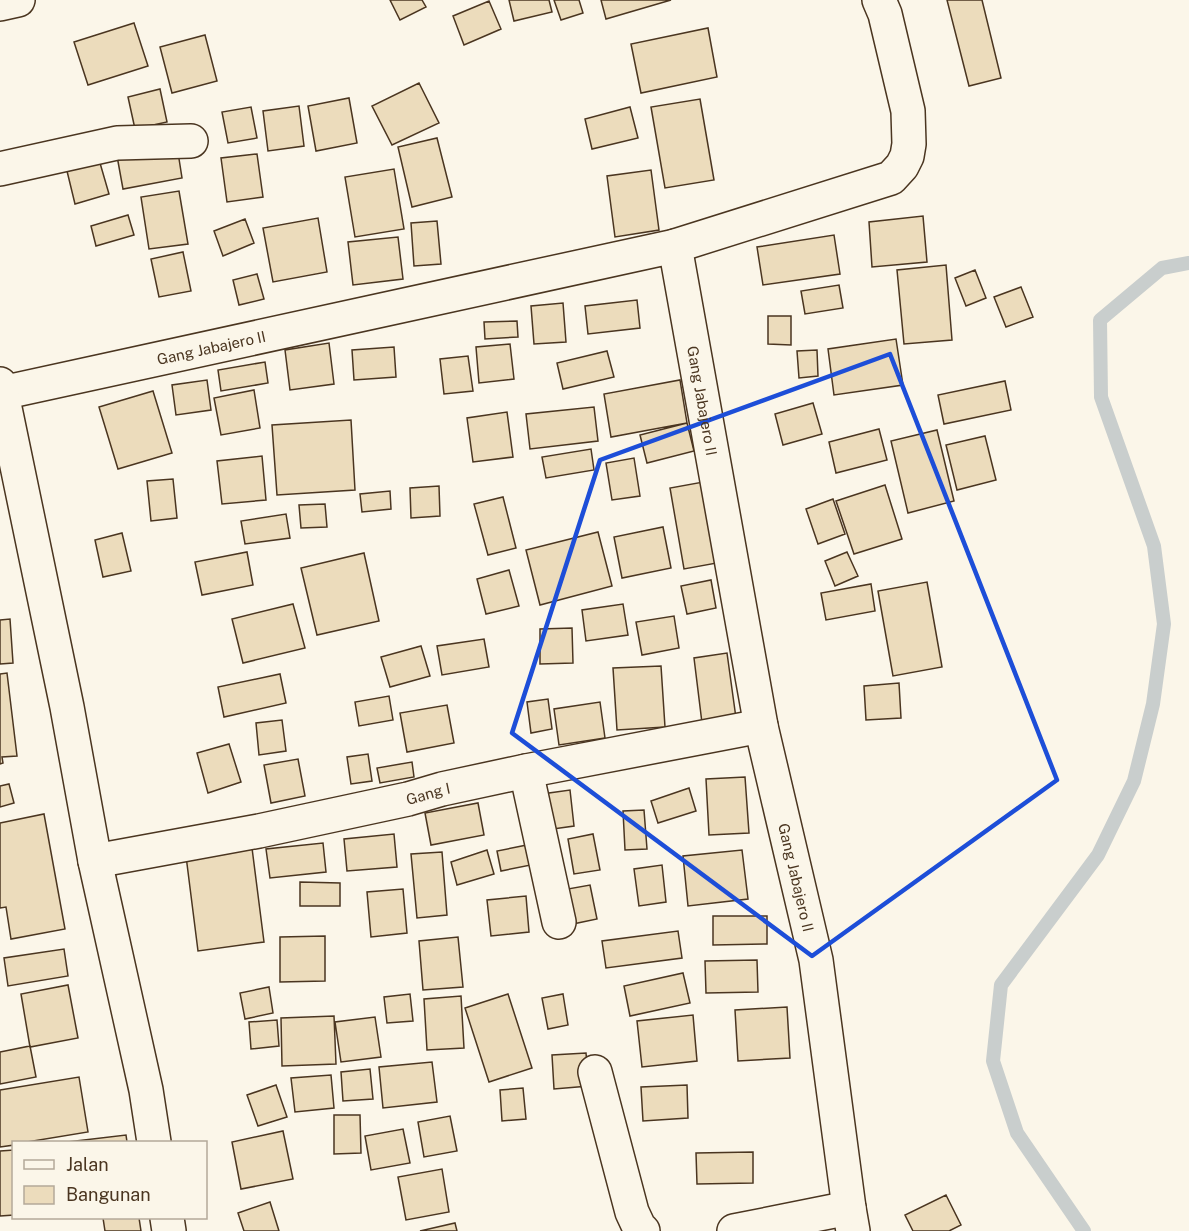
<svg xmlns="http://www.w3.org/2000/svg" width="1189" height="1231" viewBox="0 0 1189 1231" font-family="'Public Sans',sans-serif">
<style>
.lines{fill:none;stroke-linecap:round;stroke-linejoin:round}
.stream{stroke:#c9cecd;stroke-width:14}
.building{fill:#ecdcbc;stroke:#4a3520;stroke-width:1.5}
.minor-casing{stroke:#4a3520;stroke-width:36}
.tertiary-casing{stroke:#4a3520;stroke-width:36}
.minor{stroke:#fbf6e9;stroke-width:33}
.tertiary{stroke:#fbf6e9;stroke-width:33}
.marked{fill:none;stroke:#1d4ed8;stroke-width:4.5;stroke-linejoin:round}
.labels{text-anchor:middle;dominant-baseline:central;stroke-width:4.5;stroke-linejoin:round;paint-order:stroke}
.street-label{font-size:15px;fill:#4a3520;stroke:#fbf6e9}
</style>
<rect width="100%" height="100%" fill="#fbf6e9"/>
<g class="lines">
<path class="stream" d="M1084 1231 1017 1133 993 1061 1001 985 1098 855 1134 781 1153 704 1164 624 1154 546 1101 397 1100 320 1162 268 1189 263"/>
</g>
<path class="building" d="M390 0H422L426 7 400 20Z
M509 0H549L552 12 514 21Z
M554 0H579L583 13 561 20Z
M601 0H671L606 19Z
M947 0H982L1001 78 969 86Z
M489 1 501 29 464 45 453 16Z
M134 23 148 66 88 85 74 42Z
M708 28 717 77 641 93 631 44Z
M205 35 217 81 172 93 160 47Z
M419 83 439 123 392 145 372 106Z
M160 89 167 122 135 129 128 97Z
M349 98 357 143 316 151 308 106Z
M700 99 714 180 665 188 651 107Z
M299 106 304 146 268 151 263 111Z
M251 107 257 138 228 143 222 112Z
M630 107 638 138 592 149 585 119Z
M437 138 452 197 412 207 398 147Z
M177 146 182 178 123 189 117 156Z
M257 154 263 197 227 202 221 158Z
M100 163 109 194 75 204 67 171Z
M394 169 404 229 355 237 345 177Z
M651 170 659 230 615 237 607 176Z
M179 191 188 244 149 249 141 197Z
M128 215 134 235 96 246 91 226Z
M923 216 927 262 872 267 869 222Z
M318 218 327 272 273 282 263 228Z
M245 219 254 243 223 256 214 231Z
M437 221 441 264 414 266 411 223Z
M834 235 840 274 763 285 757 247Z
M398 237 403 279 353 285 348 242Z
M183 252 191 291 159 297 151 259Z
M946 265 952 340 904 344 897 270Z
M975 270 986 298 966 306 955 278Z
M257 274 264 299 239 305 233 280Z
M839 285 843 308 805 314 801 291Z
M1021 287 1033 317 1006 327 994 297Z
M637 300 640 328 588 334 585 306Z
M563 303 566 342 534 344 531 306Z
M768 316H791V345L768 344Z
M517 321 518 337 485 339 484 322Z
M896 339 903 385 834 395 828 349Z
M329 343 334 384 290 390 285 350Z
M510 344 514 379 479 383 476 347Z
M394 347 396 377 354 380 352 350Z
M817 350 818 376 799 378 797 351Z
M607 351 614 377 563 389 557 363Z
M468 356 473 391 444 394 440 359Z
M265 362 268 383 221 391 218 370Z
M207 380 211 410 176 415 172 385Z
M680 380 687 423 611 437 604 394Z
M1005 381 1011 410 944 424 938 395Z
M254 390 260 428 221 435 214 398Z
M153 391 172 453 118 469 99 407Z
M813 403 822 434 783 445 775 414Z
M594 407 598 441 530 449 526 414Z
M507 412 513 457 473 462 467 418Z
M351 420 355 490 277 495 272 425Z
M687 423 694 451 647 463 640 435Z
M879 429 887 460 836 473 829 442Z
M937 430 954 501 908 513 891 441Z
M985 436 996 480 957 490 946 445Z
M591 449 594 470 546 478 542 457Z
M262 456 266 500 222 504 217 461Z
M634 458 640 496 612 500 606 463Z
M173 479 177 518 151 521 147 481Z
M703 482 717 563 684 569 670 488Z
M885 485 902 539 854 554 836 501Z
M439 486 440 516 411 518 410 488Z
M390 491 391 509 362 512 360 494Z
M503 497 516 548 488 555 474 504Z
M833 499 845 534 818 544 806 509Z
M325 504 327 527 301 528 299 505Z
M286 514 290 538 245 544 241 521Z
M663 527 671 568 622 578 614 537Z
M598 532 612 586 540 605 526 550Z
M122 533 131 571 103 577 95 540Z
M247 552 253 585 202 595 195 562Z
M847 552 858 576 835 586 825 561Z
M364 553 379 621 317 635 301 568Z
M509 570 519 606 486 614 477 579Z
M711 580 716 608 687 614 681 586Z
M927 582 942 667 893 676 878 591Z
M871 584 875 611 826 620 821 593Z
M293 604 305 648 243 663 232 619Z
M623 604 628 635 586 641 582 610Z
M674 616 679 648 642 655 636 622Z
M10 619 13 663 0 664V620Z
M572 628 573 663 540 664V629Z
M484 639 489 667 442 675 437 646Z
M421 646 430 676 390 687 381 657Z
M727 653 736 718 702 723 694 658Z
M661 666 665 727 617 730 613 668Z
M7 673 17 756 2 757 3 763 0 764V674Z
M280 674 286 703 224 717 218 687Z
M899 683 901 718 866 720 864 686Z
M389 696 393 720 359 726 355 702Z
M548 699 552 729 531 733 527 702Z
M600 702 605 738 559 745 554 709Z
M447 705 454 743 407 752 400 713Z
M282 720 286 751 259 755 256 723Z
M229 744 241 782 208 793 197 753Z
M368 754 372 781 351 784 347 757Z
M298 759 305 796 271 803 264 765Z
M412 762 414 777 380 783 377 768Z
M745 777 749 833 709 835 706 779Z
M9 784 14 803 0 807V786Z
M689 788 696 811 658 823 651 801Z
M570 790 574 826 546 830 542 794Z
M478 803 484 835 431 845 425 813Z
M644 810 647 849 625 850 623 811Z
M44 814 65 929 11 939 6 907 0 908V823Z
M394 834 397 867 347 871 344 839Z
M593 834 600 870 574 874 568 839Z
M323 843 326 872 270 878 266 849Z
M537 843 541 863 501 871 497 851Z
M252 848 264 942 198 951 186 856Z
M487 850 494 874 457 885 451 862Z
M742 850 748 899 688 906 683 856Z
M442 852 447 915 417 918 411 854Z
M662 865 666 902 639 906 634 869Z
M300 882 340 883V906H300Z
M590 885 597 919 568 925 562 890Z
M403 889 407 933 371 937 367 892Z
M526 896 529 932 491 936 487 900Z
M713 916H767V944L713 945Z
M678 931 682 958 606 968 602 941Z
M325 936V981L280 982V937Z
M458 937 463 987 423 990 419 941Z
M64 949 68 976 8 986 4 958Z
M757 960 758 992 706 993 705 961Z
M683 973 690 1003 630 1016 624 986Z
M68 985 78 1038 30 1047 21 994Z
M269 987 273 1013 245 1019 240 993Z
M410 994 413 1021 387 1023 384 997Z
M508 994 532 1068 489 1082 465 1008Z
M563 994 568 1025 548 1029 542 998Z
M461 996 464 1048 427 1050 424 999Z
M787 1007 790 1058 738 1061 735 1010Z
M693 1015 697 1061 642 1067 637 1021Z
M334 1016 336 1064 282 1066 281 1018Z
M375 1017 381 1057 341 1062 335 1022Z
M277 1020 279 1046 251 1049 249 1022Z
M30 1046 36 1077 0 1084V1052Z
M586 1053 589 1086 554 1089 552 1055Z
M432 1062 437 1102 383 1108 379 1067Z
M370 1069 373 1099 343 1101 341 1072Z
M331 1075 334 1108 295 1112 291 1078Z
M79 1077 88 1132 27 1142H14V1145L0 1147V1090Z
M276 1085 287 1117 258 1126 247 1095Z
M687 1085 688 1118 643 1121 641 1087Z
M523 1088 526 1119 502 1121 500 1090Z
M334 1115H360L361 1153 334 1154Z
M450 1116 457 1151 424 1157 418 1122Z
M403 1129 410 1163 371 1170 365 1136Z
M283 1131 293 1179 241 1189 232 1142Z
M126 1135 127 1142H67Z
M14 1150V1215L0 1216V1151Z
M753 1152V1183L697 1184 696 1153Z
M442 1169 449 1212 406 1220 398 1177Z
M946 1195 961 1225 949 1231H913L905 1215Z
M270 1202 279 1231H244L238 1213Z
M103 1218H139L141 1231H105Z
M455 1223 457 1231H420Z"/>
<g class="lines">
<g class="minor-casing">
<g id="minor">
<path d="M0 4 18 0"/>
<path d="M0 169 117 143 191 141"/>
<path d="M675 246 891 178 902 166 907 156 909 144 908 111 885 14 879 0"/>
<path id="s1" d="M2 393 675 246 761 726 816 960 849 1208 853 1231"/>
<path d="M526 771 559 922"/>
<path id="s2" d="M95 861 259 831 408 799 442 789 526 771 761 726"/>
<path d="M595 1072 632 1212 639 1227 643 1231"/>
<path d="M734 1231 849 1208"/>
</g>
</g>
<g class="tertiary-casing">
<path id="tertiary" d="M0 384 67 707 95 861 146 1090 154 1142
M167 1218 169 1231"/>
</g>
<use href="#minor" class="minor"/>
<use href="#tertiary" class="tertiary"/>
</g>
<path class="marked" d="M890 354 1057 780 812 956 512 733 600 460Z"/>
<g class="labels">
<g class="street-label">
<text stroke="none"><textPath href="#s1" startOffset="214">Gang Jabajero II</textPath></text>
<text stroke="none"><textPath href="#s1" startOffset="846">Gang Jabajero II</textPath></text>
<text stroke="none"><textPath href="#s2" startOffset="340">Gang I</textPath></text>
<text stroke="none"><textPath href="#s1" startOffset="1332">Gang Jabajero II</textPath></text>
</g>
</g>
<rect x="12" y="1141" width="195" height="78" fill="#fbf6e9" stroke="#b4a999" stroke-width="1.5"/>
<rect x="24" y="1160" width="30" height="9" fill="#fbf6e9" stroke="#b4a999" stroke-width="1.5"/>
<text x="66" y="1171" font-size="18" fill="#4a3520">Jalan</text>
<rect x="24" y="1186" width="30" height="18" fill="#ecdcbc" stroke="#b4a999" stroke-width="1.5"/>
<text x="66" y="1201" font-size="18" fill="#4a3520">Bangunan</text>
</svg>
